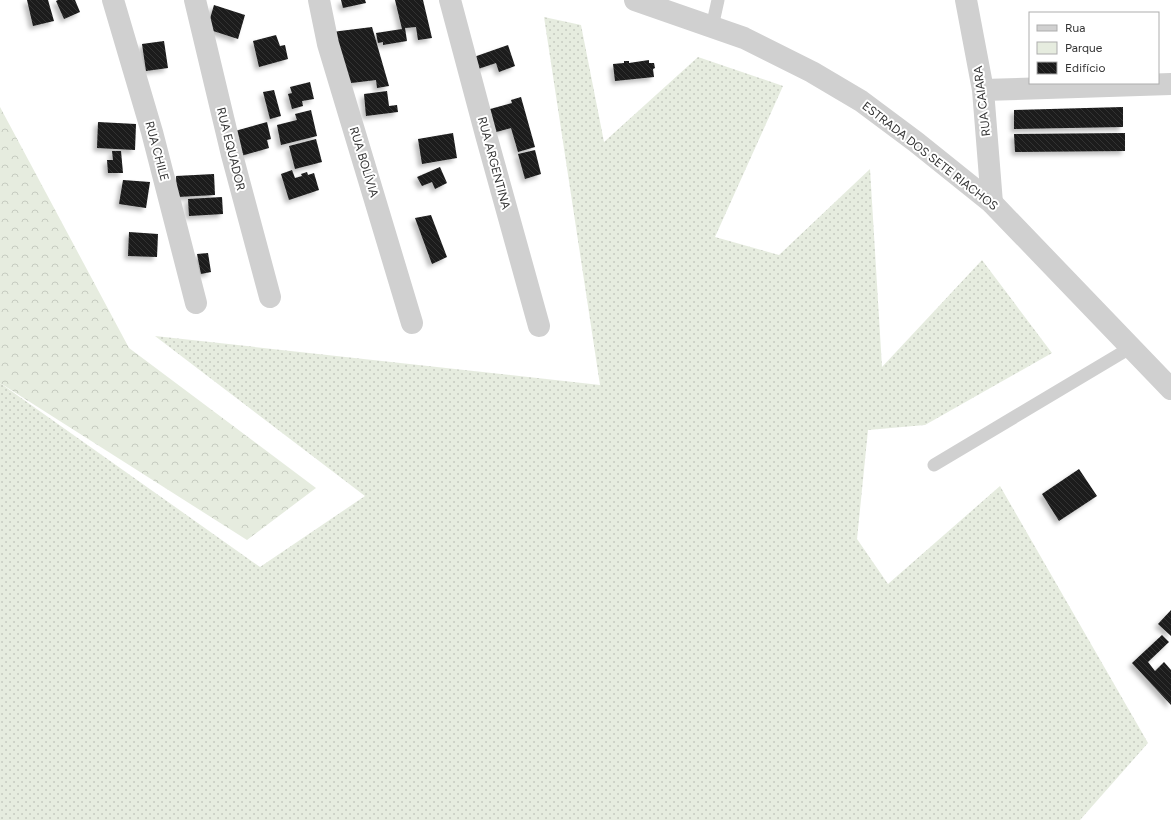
<svg xmlns="http://www.w3.org/2000/svg" width="1171" height="820" viewBox="0 0 1171 820" font-family="Figtree,sans-serif">
<style>
.green{fill:url(#green-dots)}
.forest{fill:url(#forest-crowns)}
.building{fill:url(#building-back-hatch);filter:url(#shadow)}
.lines{fill:none;stroke-linecap:round;stroke-linejoin:round}
.service{stroke:#d0d0d0;stroke-width:13}
.minor{stroke:#d0d0d0;stroke-width:22}
.tertiary{stroke:#d0d0d0;stroke-width:22}
.labels{text-anchor:middle;dominant-baseline:central;stroke-width:4;stroke-linejoin:round;paint-order:stroke}
.street-label{font-size:12px;fill:#333;stroke:#fff}
</style>
<defs>
<pattern id="green-dots" width="8" height="8" patternUnits="userSpaceOnUse"><rect width="8" height="8" fill="#e6ecdf"/><path d="M2 2h.1M6 6h.1" fill="none" stroke="#c6cbc0" stroke-width="1.8" stroke-linecap="round"/></pattern>
<pattern id="forest-crowns" width="20" height="18" patternUnits="userSpaceOnUse"><rect width="20" height="18" fill="#e6ecdf"/><path d="M2 6a3 3 0 1 1 6 0M12 15a3 3 0 1 1 6 0" fill="none" stroke="#c6cbc0"/></pattern>
<pattern id="building-back-hatch" width="6" height="6" patternUnits="userSpaceOnUse"><rect width="6" height="6" fill="#1a1a1a"/><path d="M-1 5l2 2M0 0l6 6M5-1l2 2" fill="none" stroke="#333"/></pattern>
<filter id="shadow"><feDropShadow dx="-3.5" dy="3.5" stdDeviation="2" flood-color="#0004"/></filter>
</defs>
<rect width="100%" height="100%" fill="#fff"/>
<path class="green" d="M544 17 581 25 604 142 698 57 783 86 715 237 779 255 870 169 882 367 982 260 1052 353 925 425 868 430 857 539 888 584 1000 486 1148 743 1080 820H0V383L260 567 365 496 155 336 600 385Z"/>
<path class="forest" d="M0 107 129 348 316 488 247 540 0 383Z"/>
<path class="building" d="M27 0H48L54 21 33 26Z
M58 0H75L80 12 64 19 56 1Z
M341 0H365L366 3 343 8Z
M395 0H423L432 38 418 40 416 27 405 28 407 41 383 45V42L378 43 376 33 402 29Z
M214 5 245 15 238 39 207 29Z
M372 27 389 86 377 88 376 80 343 84 332 32Z
M276 35 280 46 285 45 288 59 259 67 253 41Z
M164 41 168 68 146 71 142 44Z
M508 45 515 66 499 72 496 63 475 70 471 58Z
M649 60V63H654L655 68 653 69 654 77 615 81 613 64 624 63V61H629V63Z
M310 82 314 99 302 101 303 106 292 109 288 94 292 93 290 87Z
M274 90 281 116 270 119 263 92Z
M387 91 389 106 397 105 398 112 366 116 364 94Z
M521 97 535 147 518 152 511 128 489 134 483 111 512 103 511 100Z
M1123 107V127L1014 129V110Z
M311 110 317 136 281 145 277 125 297 120 295 114Z
M98 122 136 124 135 150 97 148Z
M267 122 271 139 267 140 269 148 234 158 228 133Z
M453 133 457 158 422 164 418 139Z
M1125 133V151L1015 152 1014 134Z
M316 139 322 162 295 169 289 146Z
M535 150 541 174 525 179 518 154Z
M112 151H121L123 173H108L107 160H113Z
M440 167 447 183 435 189 432 182 422 186 417 177Z
M292 170 295 178 302 176 301 174 307 172 308 175 314 173 319 190 289 200 281 174Z
M214 174 215 195 177 197 176 176Z
M123 180 150 182 146 208 119 204Z
M222 197 223 214 189 216 188 199Z
M431 215 447 257 432 264 415 218Z
M129 232 158 234 157 257 128 256Z
M208 253 211 272 201 274 197 254Z
M1079 469 1097 496 1059 521 1042 494Z
M1171 610V636L1158 624Z
M1162 635 1169 642 1148 662 1155 671 1164 662 1171 670V705L1132 663Z"/>
<g class="lines">
<path class="service" d="M712 27 718 0
M934 465 1130 348"/>
<path class="minor" d="M113 0 152 132 196 303
M195 0 232 155 270 297
M319 0 328 44 412 323
M450 0 486 135 539 326
M966 0 983 90 992 203
M983 90 1171 84"/>
<path class="tertiary" d="M635 0 744 38 812 72 861 101 916 142 992 203 1171 389"/>
</g>
<g class="labels">
<g class="street-label">
<text transform="translate(982 101) rotate(-97)">RUA CAIARA</text>
<text transform="translate(231 149) rotate(76)">RUA EQUADOR</text>
<text transform="translate(157 151) rotate(75)">RUA CHILE</text>
<text transform="translate(930 156) rotate(38)">ESTRADA DOS SETE RIACHOS</text>
<text transform="translate(364 162) rotate(73)">RUA BOLÍVIA</text>
<text transform="translate(494 163) rotate(75)">RUA ARGENTINA</text>
</g>
</g>
<rect x="1029" y="12" width="130" height="72" fill="#ffffff" stroke="#adadad"/>
<rect x="1037" y="25" width="20" height="6" fill="#d0d0d0" stroke="#adadad"/>
<text x="1065" y="32" font-size="12" fill="#333333">Rua</text>
<rect x="1037" y="42" width="20" height="12" fill="#e6ecdf" stroke="#adadad"/>
<text x="1065" y="52" font-size="12" fill="#333333">Parque</text>
<rect x="1037" y="62" width="20" height="12" fill="url(#building-back-hatch)" stroke="#adadad"/>
<text x="1065" y="72" font-size="12" fill="#333333">Edifício</text>
</svg>
